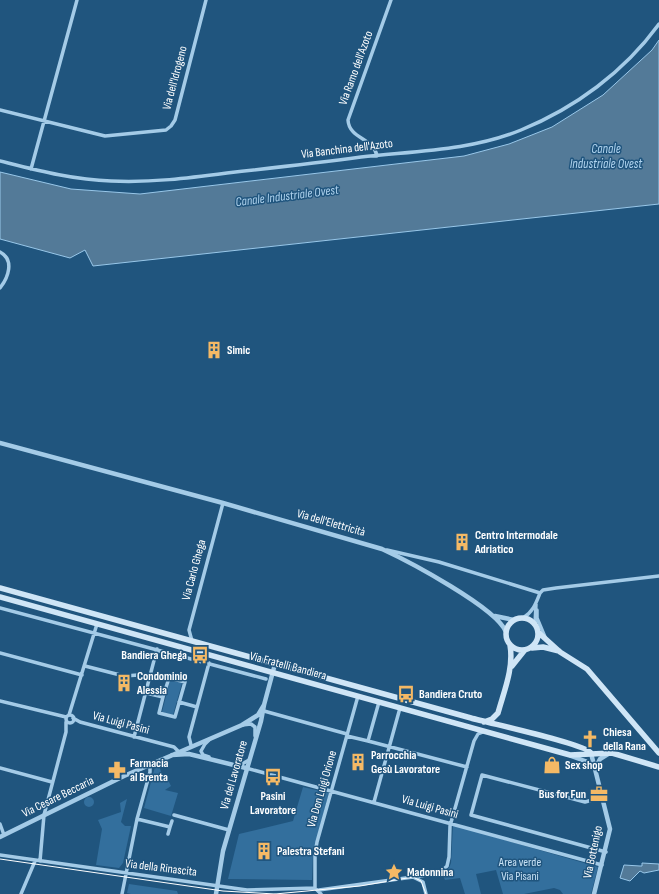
<svg xmlns="http://www.w3.org/2000/svg" width="659" height="894" viewBox="0 0 659 894" font-family="'Sofia Sans Condensed',sans-serif">
<style>
.green{fill:#336f9d}
.water{fill:#537a98;stroke:#98c7e9}
.lines{fill:none;stroke-linecap:round;stroke-linejoin:round}
.minor{stroke:#a4cbe7;stroke-width:3.5}
.tertiary{stroke:#a4cbe7;stroke-width:4.5}
.secondary{stroke:#cfe5f6;stroke-width:5.5}
.tram{stroke:#fff;stroke-width:1}
.labels{text-anchor:middle;dominant-baseline:central;stroke-width:3;stroke-linejoin:round;paint-order:stroke}
.street-label{font-size:12px;fill:#fff;stroke:#20557e}
.poi-label{font-size:12px;font-weight:bold;fill:#fff;stroke:#20557e;text-anchor:start}
.park-label{font-size:12px;fill:#c8e2f6;stroke:#20557e}
.water-label{font-size:13px;font-style:italic;fill:#b0d4ef;stroke:#20557e}
</style>
<rect width="100%" height="100%" fill="#20557e"/>
<path class="green" d="M170 680 182 683 173 715 162 712Z
M159 765 162 775 165 774 171 786 165 790 178 793 171 816 144 808 155 767Z
M303 787 329 793 313 853 312 880 228 879 239 834 293 821Z
M84 802a5 5 0 1 1 10 0a5 5 0 1 1-10 0Z
M127 799 121 822 125 826H131L123 863 119 868 96 865 102 829 98 820 121 812 120 803Z
M453 825 598 867 591 894H563L560 890 554 888 524 894H503L496 870 476 874 481 894H465L460 878 445 880 442 873 449 868 451 863Z
M129 884 177 891 178 894H131L127 893Z"/>
<path class="water" d="M659 40V204L93 266 85 250 70 258 0 239V172L71 189 140 194 464 156 509 144 552 127 603 95 652 50Z
M642 863 659 864V870L644 873 640 871 630 881 620 878 624 865 640 866H642Z"/>
<g class="lines">
<path class="minor" d="M0 110 105 136 166 130 171 126 175 120 206 0
M377 156C374 138 349 139 348 120L391 0
M0 161C36 170 73 180 111 181 150 183 189 178 227 173 272 168 316 163 361 157 414 151 470 151 521 130 575 108 624 72 659 24
M31 169 77 0
M0 252C15 260 8 278 0 288
M387 550 439 562 540 593
M540 593 543 590 556 588 659 576
M0 608 266 679
M537 610V618L545 637
M523 618C533 612 536 603 540 593
M535 624 536 604
M192 641 189 630 223 503
M0 653 82 675
M85 666 124 676 138 675 149 678
M146 693 163 697 159 713 175 717 185 682 169 678 163 697
M0 701 66 717
M179 702 197 707
M264 711 347 734
M66 719a4 4 0 1 1 8 0a4 4 0 1 1-8 0Z
M69 715 97 624
M73 718 80 722 174 747 178 751
M242 725 251 724 255 727V736
M347 736 368 741 379 702
M134 737 157 649
M368 741 467 767
M191 745 189 737 209 663
M209 757 203 755 201 751 205 744 210 739
M236 765 242 764 249 760V761
M0 768 52 782
M246 768 602 865
M603 797 585 802 482 775 471 815 606 852
M374 802 400 708
M174 815 229 830
M137 819 170 827 172 821
M0 824 4 835
M168 834 170 827
M0 855 247 890 315 888 321 894
M40 861 44 815 66 732V722
M416 877 441 872 447 866 449 857 450 826 474 741 478 734 483 732
M315 888V854L317 842 358 696
M319 890 413 877 423 882 426 894
M21 894 35 861
M122 894 137 819 150 772V764"/>
<path class="tertiary" d="M0 443 223 503 382 549C408 561 497 608 506 632
M495 616 514 620
M591 753 610 829 594 894
M172 755 189 754 246 768
M571 756 585 761 595 767
M596 767 600 759 608 754
M0 837 124 776 242 725 258 715 264 705
M216 894 223 851 261 721 264 705 275 664"/>
<path class="secondary" d="M0 588C157 632 314 674 471 718 488 723 586 744 591 753
M0 597 570 755 612 753 659 767
M506 634a16 16 0 1 1 32 0a16 16 0 1 1-32 0Z
M539 633 560 652 587 669 659 753
M532 648 543 647 559 651
M512 666 524 651
M484 722 492 719 498 713C504 691 514 668 510 645"/>
<path class="tram" d="M0 859 223 891 275 894
M275 894 360 886 413 877 421 881 426 894"/>
</g>
<defs>
<g id="building-bare" transform="scale(1.38)"><path d="M-4-6H4V6H1V3H-1V6H-4ZM-2.5-4.3h1.7v1.8h-1.7ZM.8-4.3h1.7v1.8H.8ZM-2.5-1h1.7V.8h-1.7ZM.8-1h1.7V.8H.8Z" fill="#f4b965" stroke="#20557e" stroke-width="2.5" paint-order="stroke"/></g>
<g id="bus-bare" transform="scale(1.38)"><path d="M-5-6H5V4H4V6H2V4H-2V6H-4V4H-5ZM-3.5-4V0h7V-4ZM-3.5 1.2v1.5H-2V1.2ZM2 1.2v1.5H3.5V1.2Z" fill="#f4b965" stroke="#20557e" stroke-width="2.5" paint-order="stroke"/></g>
<g id="church-bare" transform="scale(1.38)"><path d="M-1.2-6h2.4v3.5h3.3v2.4h-3.3V6h-2.4V-.1h-3.3v-2.4h3.3Z" fill="#f4b965" stroke="#20557e" stroke-width="2.5" paint-order="stroke"/></g>
<g id="shop-bare" transform="scale(1.38)"><path d="M-5-2.5h2.3a2.7 3.5 0 0 1 5.4 0H5L5.5 6h-11ZM-1.5-2.5h3a1.5 2.3 0 0 0-3 0Z" fill="#f4b965" stroke="#20557e" stroke-width="2.5" paint-order="stroke"/></g>
<g id="pharmacy-bare" transform="scale(1.38)"><path d="M-2-6h4v4h4v4h-4v4h-4v-4h-4v-4h4Z" fill="#f4b965" stroke="#20557e" stroke-width="2.5" paint-order="stroke"/></g>
<g id="office-bare" transform="scale(1.38)"><path d="M-6-3h4V-5.5h4V-3h4V5H-6ZM-1-4.5V-3h2v-1.5ZM-6 0V1H6V0Z" fill="#f4b965" stroke="#20557e" stroke-width="2.5" paint-order="stroke"/></g>
<g id="sight-bare" transform="scale(1.38)"><path d="M0-6L1.8-2.2L6-1.7L2.9 1.2L3.7 5.4L0 3.3L-3.7 5.4L-2.9 1.2L-6-1.7L-1.8-2.2Z" fill="#f4b965" stroke="#20557e" stroke-width="2.5" paint-order="stroke"/></g>
</defs>
<g fill-rule="evenodd">
<use href="#building-bare" x="214" y="350"/>
<use href="#building-bare" x="462" y="542"/>
<use href="#bus-bare" x="200" y="655"/>
<use href="#building-bare" x="124" y="683"/>
<use href="#bus-bare" x="406" y="694"/>
<use href="#church-bare" x="590" y="739"/>
<use href="#building-bare" x="358" y="762"/>
<use href="#shop-bare" x="552" y="765"/>
<use href="#pharmacy-bare" x="117" y="770"/>
<use href="#bus-bare" x="273" y="777"/>
<use href="#office-bare" x="599" y="794"/>
<use href="#building-bare" x="264" y="851"/>
<use href="#sight-bare" x="394" y="872"/>
</g>
<g class="labels">
<g class="street-label">
<text transform="translate(356 68) rotate(-70)">Via Ramo dell'Azoto</text>
<text transform="translate(175 78) rotate(-75)">Via dell'Idrogeno</text>
<text transform="translate(347 149) rotate(-7)">Via Banchina dell'Azoto</text>
<text transform="translate(331 523) rotate(16)">Via dell'Elettricità</text>
<text transform="translate(194 570) rotate(-75)">Via Carlo Ghega</text>
<text transform="translate(288 666) rotate(15)">Via Fratelli Bandiera</text>
<text transform="translate(121 723) rotate(15)">Via Luigi Pasini</text>
<text transform="translate(234 775) rotate(-74)">Via del Lavoratore</text>
<text transform="translate(322 789) rotate(-74)">Via Don Luigi Orione</text>
<text transform="translate(58 797) rotate(-26)">Via Cesare Beccaria</text>
<text transform="translate(430 807) rotate(16)">Via Luigi Pasini</text>
<text transform="translate(593 852) rotate(-78)">Via Bottenigo</text>
<text transform="translate(161 868) rotate(7)">Via della Rinascita</text>
</g>
<g class="poi-label">
<text x="227" y="350">Simic</text>
<text x="475" y="535">Centro Intermodale<tspan x="475" dy="14">Adriatico</tspan></text>
<text x="187" y="655" text-anchor="end">Bandiera Ghega</text>
<text x="137" y="676">Condominio<tspan x="137" dy="14">Alessia</tspan></text>
<text x="419" y="694">Bandiera Cruto</text>
<text x="603" y="732">Chiesa<tspan x="603" dy="14">della Rana</tspan></text>
<text x="371" y="755">Parrocchia<tspan x="371" dy="14">Gesù Lavoratore</tspan></text>
<text x="130" y="763">Farmacia<tspan x="130" dy="14">al Brenta</tspan></text>
<text x="565" y="765">Sex shop</text>
<text x="586" y="794" text-anchor="end">Bus for Fun</text>
<text x="273" y="796" text-anchor="middle">Pasini<tspan x="273" dy="14">Lavoratore</tspan></text>
<text x="277" y="851">Palestra Stefani</text>
<text x="407" y="872">Madonnina</text>
</g>
<g class="park-label">
<text x="520" y="862">Area verde<tspan x="520" dy="14">Via Pisani</tspan></text>
</g>
<g class="water-label">
<text x="606" y="149">Canale<tspan x="606" dy="15">Industriale Ovest</tspan></text>
<text transform="translate(287 196) rotate(-7)">Canale Industriale Ovest</text>
</g>
</g>
</svg>
